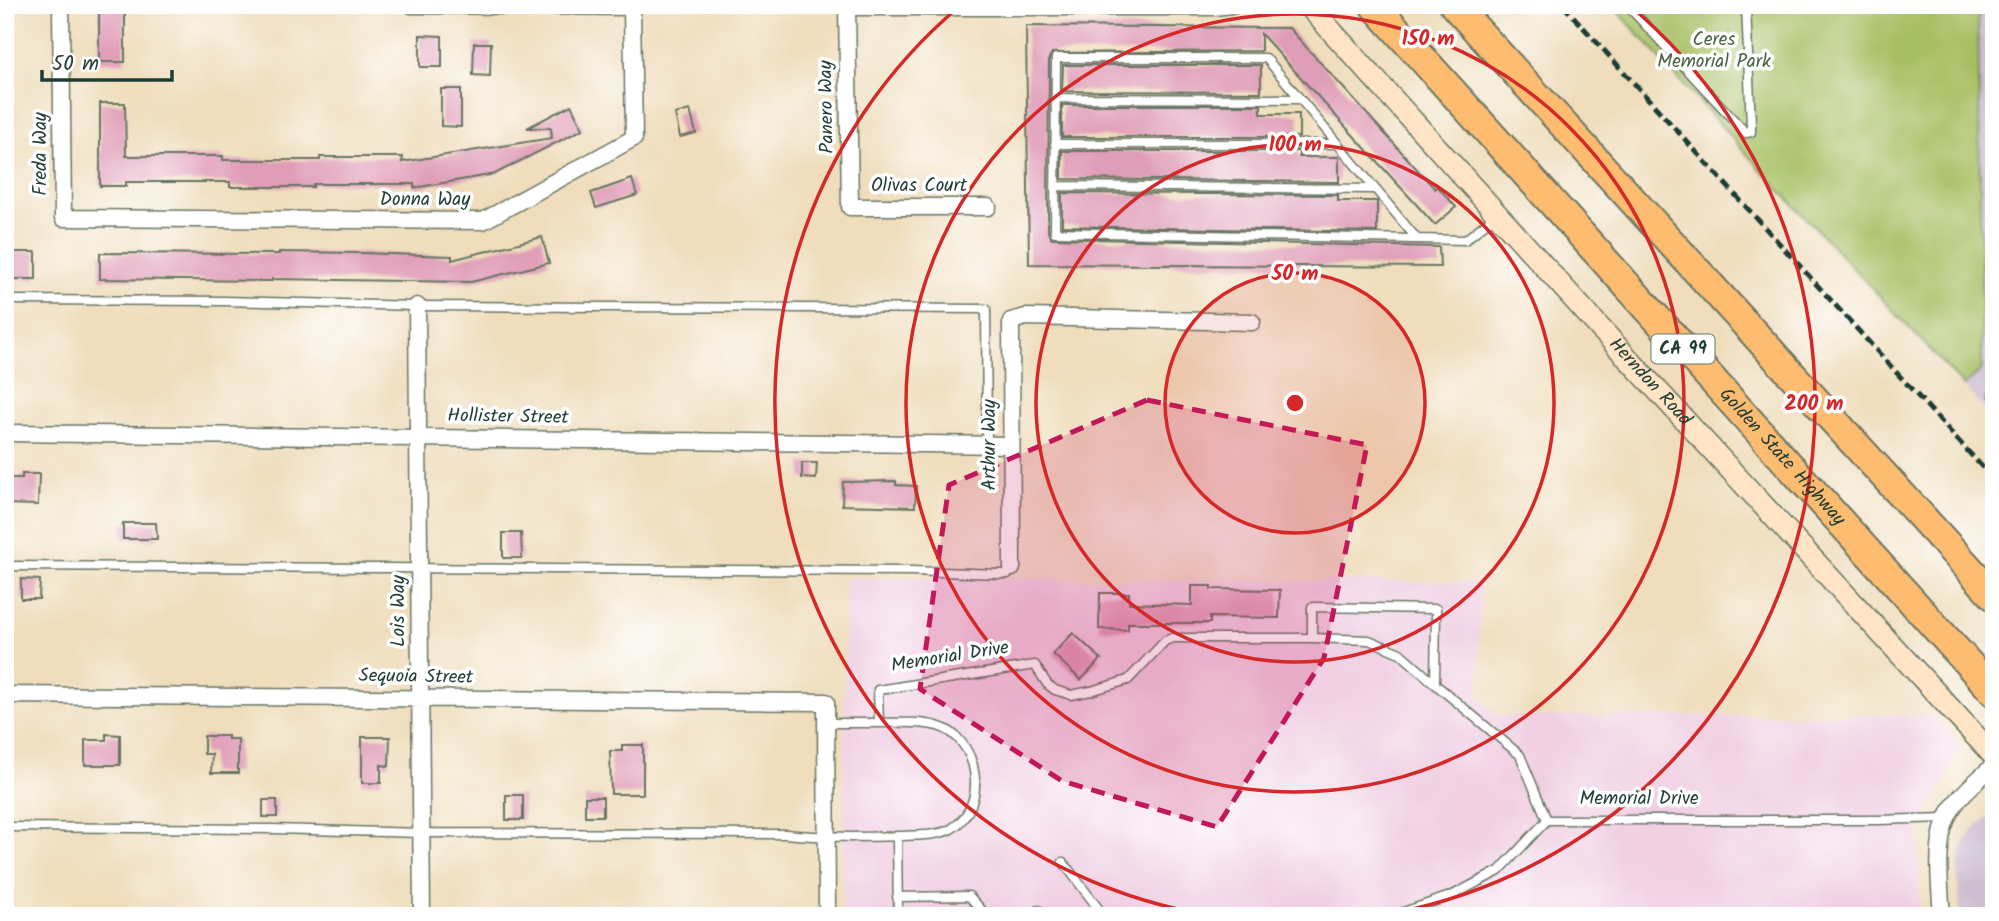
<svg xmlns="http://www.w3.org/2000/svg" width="1999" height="921" viewBox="0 0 1999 921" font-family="Kalam,sans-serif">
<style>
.built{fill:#f1d0e3}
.industrial{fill:#cebed1}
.green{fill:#a7bf64;stroke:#637e4c;stroke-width:2}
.building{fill:#e09db7}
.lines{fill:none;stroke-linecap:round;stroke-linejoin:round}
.lane-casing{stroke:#687563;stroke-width:11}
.street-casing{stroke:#687563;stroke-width:19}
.secondary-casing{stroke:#687563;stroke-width:24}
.highway-casing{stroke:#687563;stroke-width:32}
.lane{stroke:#fff;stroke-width:8}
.street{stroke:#fff;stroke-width:16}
.secondary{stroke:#ffe4c6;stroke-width:21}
.highway{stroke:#febc70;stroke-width:28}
.rail{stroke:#1f3d34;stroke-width:5;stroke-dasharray:10 5;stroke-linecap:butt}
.marked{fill:#c2185b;fill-opacity:0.2;stroke:#c2185b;stroke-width:5;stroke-dasharray:14 9;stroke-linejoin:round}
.ring{fill:none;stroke:#d62828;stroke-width:3.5}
.labels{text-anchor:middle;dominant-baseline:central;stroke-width:7;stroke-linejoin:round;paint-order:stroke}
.shield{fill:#fff;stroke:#627771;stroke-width:2}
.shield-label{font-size:18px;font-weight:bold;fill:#1f3d34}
.park-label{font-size:19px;fill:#486442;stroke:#fff}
.street-label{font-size:19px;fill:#1f3d34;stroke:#fff}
.centre{fill:#d62828;stroke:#fff;stroke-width:3.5}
.ring-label{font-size:21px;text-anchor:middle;font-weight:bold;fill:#d62828;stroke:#fff;stroke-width:7;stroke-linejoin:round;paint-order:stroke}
</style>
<rect width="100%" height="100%" fill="#fff"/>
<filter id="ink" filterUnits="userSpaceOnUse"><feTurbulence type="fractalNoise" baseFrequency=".0143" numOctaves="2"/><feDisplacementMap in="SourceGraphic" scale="14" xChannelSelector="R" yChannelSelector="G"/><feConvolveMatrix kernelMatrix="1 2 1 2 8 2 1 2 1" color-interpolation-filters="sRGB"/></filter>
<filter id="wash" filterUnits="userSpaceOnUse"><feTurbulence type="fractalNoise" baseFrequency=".00686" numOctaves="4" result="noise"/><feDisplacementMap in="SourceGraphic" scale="28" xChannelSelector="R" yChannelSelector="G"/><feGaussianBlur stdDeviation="1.57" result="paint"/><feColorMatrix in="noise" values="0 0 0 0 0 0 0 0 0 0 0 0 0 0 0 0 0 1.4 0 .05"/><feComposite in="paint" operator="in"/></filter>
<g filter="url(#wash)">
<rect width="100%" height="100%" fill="#efddbb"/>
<path class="built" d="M845 578 1480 582 1479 697 1497 716 1932 715 1959 745 1942 786 1918 828 1920 916H843Z"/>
<path class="industrial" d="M1978 5H1994V419L1964 386 1982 369Z
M1994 816V916H1960L1957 868 1963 847 1974 829 1987 818Z"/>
<path class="green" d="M1612 5H1978L1982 369 1964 386 1764 173Z"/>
<g id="blocks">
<path class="building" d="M99 5H125V62H99Z
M1026 26 1289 28 1435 189 1437 186 1456 207 1435 225 1261 34V51L1052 53 1049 58 1048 232 1052 238 1439 247 1440 267 1029 264Z
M420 35 442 36V67H420Z
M474 43H491L490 76 473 75Z
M1063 65H1261V92L1062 91Z
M441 89H461V127L441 126Z
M100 103H125L126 156H223V160H320V157H403L402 162 552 138 551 128H527L571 105 583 129 495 174 414 188V184H313V187H230V182H126V186H100Z
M1062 105H1261V114H1299V137H1062Z
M690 110 696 133 680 137 675 114Z
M1062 151H1299V157H1339V182L1062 179Z
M632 179 637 195 596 208 591 193Z
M1062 193 1338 195V201H1377V232L1062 226Z
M542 237 549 263 471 282 272 279V281L100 279V253L279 254V252L362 253 452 256V260Z
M5 252H36V279H5Z
M802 463H817L816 479 802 478Z
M22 474H39L38 505 5 504V478H22Z
M896 481V485L916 486 915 507 842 505 843 482Z
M123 523H156L157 539H123Z
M503 533H521L522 558H503Z
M21 579 40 580 39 599H21Z
M1192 586H1211V589L1280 590 1279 618 1210 617V623H1128V630L1099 629 1100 593H1129V603L1192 605Z
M1073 633 1101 659 1081 680 1053 654Z
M106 734 120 735V765H85V740H106Z
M204 736H228V739H238V773H211L212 754H204Z
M362 737H390L389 766 381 765V783H362Z
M622 745H643V794H611L610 751H622Z
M506 795H523V820H506Z
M585 797H603V816H585Z
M263 800H277V817H263Z"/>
</g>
</g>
<g filter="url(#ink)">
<use href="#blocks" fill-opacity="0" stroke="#687563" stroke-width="2"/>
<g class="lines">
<g class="lane-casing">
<path id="lane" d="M1627 5 1746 133 1751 132V126L1746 5
M1056 98 1300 99
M1055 144H1337
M1055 186 1375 189
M1417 239 1266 58H1056L1055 232 1465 240 1495 216
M5 300 223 301 417 306 986 309 987 444
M1993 394 1994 393
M5 566 911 571 1000 574H1008L1012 568
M1312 638V607L1436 609 1435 684
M826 723H879
M5 827 272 829 422 833 786 834C825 838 864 837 904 836 919 835 937 836 951 829 990 806 979 737 937 726 919 721 897 723 879 723L878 690 1035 665 1047 684 1055 690 1071 695 1091 691 1128 680 1165 641 1172 638H1312L1369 640 1400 653 1435 684 1520 755 1547 820
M897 836 898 916
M1063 862 1104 916
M897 897 969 896 987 916
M1039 910 1045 916
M1363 916 1395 915 1453 895 1499 871 1547 820H1878L1947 818"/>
</g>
<g class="street-casing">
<path id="street" d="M61 5 63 218 483 221 634 138 632 7 412 5
M847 5 850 207H988
M847 7H1213L1233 5
M417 306 422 916
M5 433 1010 445
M1012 568 1011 321 1026 317 1252 322
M5 695 826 702 827 916
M1942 916C1940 888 1935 844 1947 818 1956 797 1977 781 1994 765"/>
</g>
<g class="secondary-casing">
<g id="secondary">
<path id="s1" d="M1308 5 1600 328 1994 756"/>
</g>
</g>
<g class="highway-casing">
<g id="highway">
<path id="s2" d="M1374 5 1994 692"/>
<path d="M1454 5 1994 596"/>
</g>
</g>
<use href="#lane" class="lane"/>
<use href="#street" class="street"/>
<use href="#secondary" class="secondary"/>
<use href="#highway" class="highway"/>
<path class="rail" d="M1563 5 1994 480"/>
</g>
</g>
<path class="marked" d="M1147 400 1367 445 1324 658 1217 827 1062 781 920 689 949 485Z"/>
<circle cx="1295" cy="403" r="130" fill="#d62828" fill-opacity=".12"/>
<g class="ring">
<circle cx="1295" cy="403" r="130"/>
<circle cx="1295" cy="403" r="259"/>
<circle cx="1295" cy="403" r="389"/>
<path d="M1214 916A519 519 0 0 1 961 5M1629 5A519 519 0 0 1 1376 916"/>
</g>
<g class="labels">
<rect class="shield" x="1651.5" y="334.5" width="63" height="29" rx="5"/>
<g class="shield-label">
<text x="1683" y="349">CA 99</text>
</g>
<g class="park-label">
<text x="1714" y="40">Ceres<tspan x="1714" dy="22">Memorial Park</tspan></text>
</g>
<g class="street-label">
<text transform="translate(827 107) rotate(-91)">Panero Way</text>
<text transform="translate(41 154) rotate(-90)">Freda Way</text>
<text x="919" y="186">Olivas Court</text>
<text x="425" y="200">Donna Way</text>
<text stroke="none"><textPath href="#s1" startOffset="509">Herndon Road</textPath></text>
<text transform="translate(508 417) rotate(1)">Hollister Street</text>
<text transform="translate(990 445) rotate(-90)">Arthur Way</text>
<text stroke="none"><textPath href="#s2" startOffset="609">Golden State Highway</textPath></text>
<text transform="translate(399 611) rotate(-90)">Lois Way</text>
<text transform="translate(950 657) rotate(-9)">Memorial Drive</text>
<text transform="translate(416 677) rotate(1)">Sequoia Street</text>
<text x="1639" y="799">Memorial Drive</text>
</g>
</g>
<circle cx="1295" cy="403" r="10" class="centre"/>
<g class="ring-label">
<text x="1428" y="45">150 m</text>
<text x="1295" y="151">100 m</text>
<text x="1295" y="280">50 m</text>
<text x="1814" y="410">200 m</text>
</g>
<rect width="1999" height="921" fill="none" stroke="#fff" stroke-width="28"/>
<path d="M42 70v10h130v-10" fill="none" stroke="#1f3d34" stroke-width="3.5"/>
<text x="52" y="70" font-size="21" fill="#1f3d34" stroke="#ffffff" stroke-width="5" paint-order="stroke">50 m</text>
</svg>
